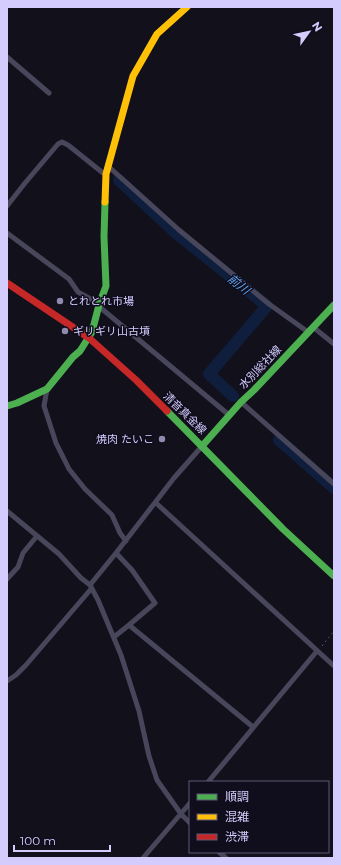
<svg xmlns="http://www.w3.org/2000/svg" width="341" height="865" viewBox="0 0 341 865" font-family="Montserrat,'Noto Sans JP',sans-serif">
<style>
.lines{fill:none;stroke-linecap:round;stroke-linejoin:round}
.river{stroke:#0e1e3c;stroke-width:12}
.path{stroke:#4c5764;stroke-width:1;stroke-dasharray:2 3;stroke-linecap:butt}
.street{stroke:#48465a;stroke-width:5}
.fast{stroke:#4caf50;stroke-width:7}
.slow{stroke:#ffc107;stroke-width:7}
.jam{stroke:#c62828;stroke-width:7}
.poi-dot{fill:#908aad;stroke:#100d1d;stroke-width:1.5}
.labels{text-anchor:middle;dominant-baseline:central;stroke-width:3;stroke-linejoin:round;paint-order:stroke}
.poi-label{font-size:11px;fill:#d4ccfc;stroke:#100d1d;text-anchor:start}
.street-label{font-size:11px;fill:#d4ccfc;stroke:#100d1d}
.water-label{font-size:12px;font-style:italic;fill:#61a8f5;stroke:#100d1d}
</style>
<rect width="100%" height="100%" fill="#12101a"/>
<g class="lines">
<path class="river" d="M119 180 176 233 267 306 209 374 233 396
M279 440 334 488"/>
<path class="path" d="M322 646 334 631"/>
<path class="street" d="M7 57 49 93
M109 167 179 230 269 304 308 332
M7 206 25 183 58 144 62 142 68 145 103 173 106 174
M7 233 69 279 78 292 96 302 102 309 229 415
M313 327 334 344
M47 389 44 406 56 443 69 469 85 489 112 515 120 533 126 541
M241 402 334 484
M156 503 334 666
M7 511 59 554 81 578 90 585 116 553 174 478 203 445
M116 553 132 570 155 603 129 625
M7 579 18 567 23 553 37 536
M90 585 98 600 121 655 139 711 149 756 157 780 181 814 190 823
M114 637 129 625 253 727
M7 681 16 675 26 665 91 589
M208 782 317 651
M219 852 226 858
M143 858 190 803"/>
<path class="fast" d="M7 406 17 403 47 389 73 357 80 351 92 332 99 305 106 286 104 237 105 202
M167 411 283 529 334 576
M203 445 241 402 254 390 334 305"/>
<path class="slow" d="M105 202 106 174 133 76 157 34 187 7"/>
<path class="jam" d="M7 283 89 338 136 380 167 411"/>
</g>
<g class="poi-dot">
<circle cx="60" cy="301" r="4"/>
<circle cx="65" cy="331" r="4"/>
<circle cx="162" cy="439" r="4"/>
</g>
<g class="labels">
<g class="poi-label">
<text x="68" y="301">とれとれ市場</text>
<text x="73" y="331">ギリギリ山古墳</text>
<text x="154" y="439" text-anchor="end">焼肉 たいこ</text>
</g>
<g class="street-label">
<text transform="translate(260 367) rotate(-46)">水別総社線</text>
<text transform="translate(185 413) rotate(44)">清音真金線</text>
</g>
<g class="water-label">
<text transform="translate(239 284) rotate(39)">前川</text>
</g>
</g>
<rect width="341" height="865" fill="none" stroke="#d4ccfc" stroke-width="16"/>
<rect x="189" y="781" width="140" height="72" fill="#100d1d" stroke="#5e5976"/>
<rect x="197" y="794" width="20" height="6" fill="#4caf50" stroke="#5e5976"/>
<text x="225" y="801" font-size="12" fill="#d4ccfc">順調</text>
<rect x="197" y="814" width="20" height="6" fill="#ffc107" stroke="#5e5976"/>
<text x="225" y="821" font-size="12" fill="#d4ccfc">混雑</text>
<rect x="197" y="834" width="20" height="6" fill="#c62828" stroke="#5e5976"/>
<text x="225" y="841" font-size="12" fill="#d4ccfc">渋滞</text>
<g transform="translate(309 32) rotate(57)" stroke="#100d1d" stroke-width="3" paint-order="stroke">
<path d="M0-3L7 15L0 10L-7 15Z" fill="#d4ccfc"/>
<text y="-6" font-size="11" font-weight="bold" text-anchor="middle" fill="#d4ccfc">N</text>
</g>
<path d="M14 845v6h96v-6" fill="none" stroke="#d4ccfc" stroke-width="2"/>
<text x="20" y="845" font-size="12" fill="#d4ccfc" stroke="#100d1d" stroke-width="3" paint-order="stroke">100 m</text>
</svg>
